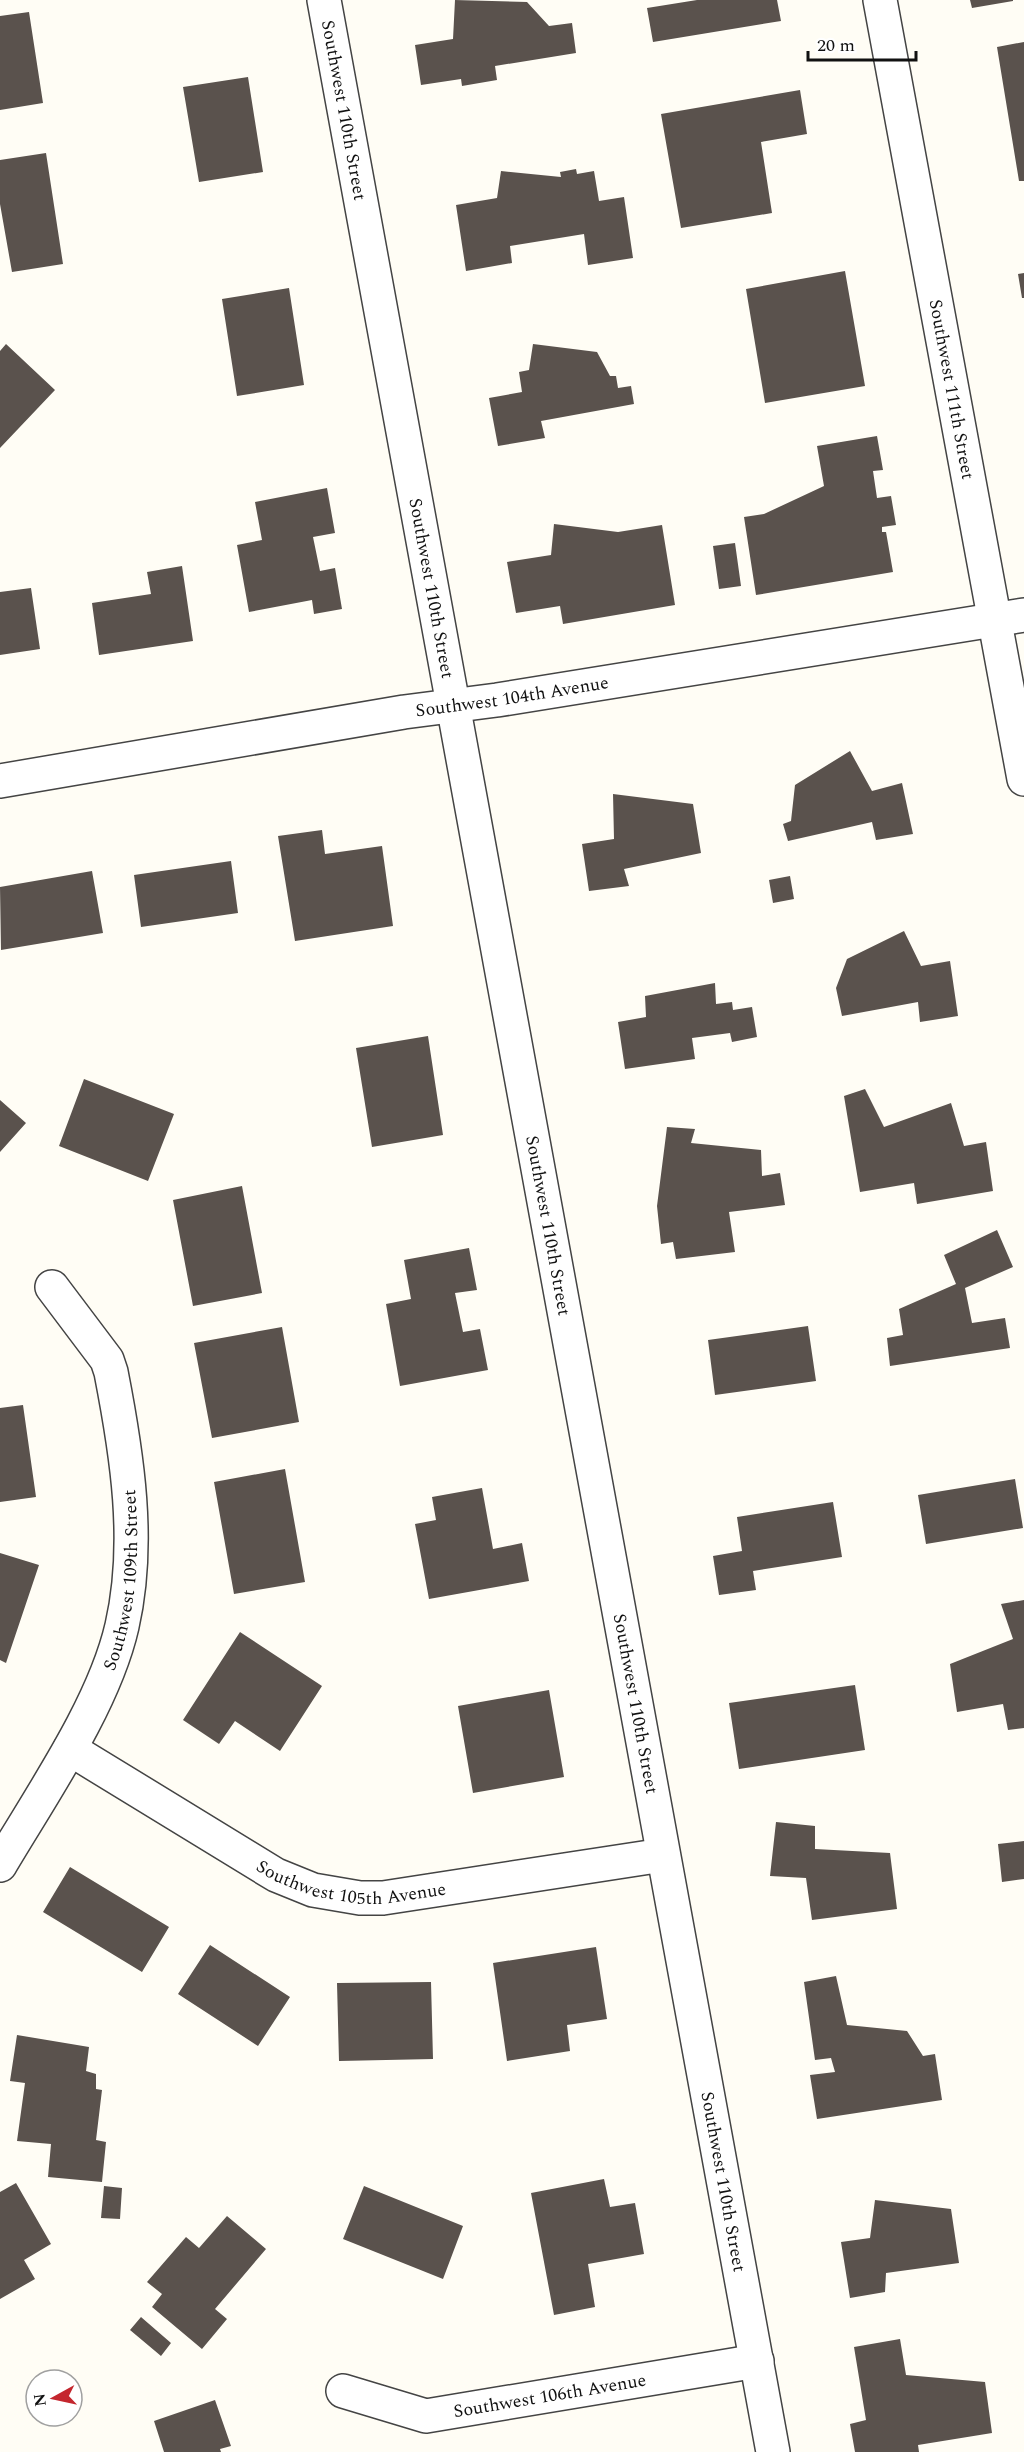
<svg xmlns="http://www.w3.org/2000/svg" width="1024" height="2452" viewBox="0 0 1024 2452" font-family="Spectral,serif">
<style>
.building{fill:#5a524d}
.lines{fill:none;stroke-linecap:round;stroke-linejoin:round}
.minor-casing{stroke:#444;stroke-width:36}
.minor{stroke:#fff;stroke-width:33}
.labels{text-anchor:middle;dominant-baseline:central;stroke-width:6;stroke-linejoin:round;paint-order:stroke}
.street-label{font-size:18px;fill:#111;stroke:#fff}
</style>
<rect width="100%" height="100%" fill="#fffdf5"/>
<path class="building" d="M455 0 527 2 549 26 572 23 576 53 495 66 497 80 462 86 461 79 421 85 415 45 453 39Z
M697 0H777L781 21 653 42 647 8Z
M970 0H1013V1L972 8Z
M29 12 43 103 0 110V16Z
M1024 42V181H1019L997 47Z
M248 77 263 172 199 182 183 87Z
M800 90 807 134 761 142 772 213 681 228 661 114Z
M46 153 63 264 12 272 0 204V160Z
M576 169 577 174 594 171 599 201 624 197 633 258 588 265 584 234 510 246 512 263 466 271 456 205 497 198 501 171 561 177 560 172Z
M845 271 865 386 765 403 746 289Z
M1024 273V298H1022L1018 274Z
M289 288 304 385 237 396 222 299Z
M6 344 55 390 0 448V351Z
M533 344 597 352 610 376H616L618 388 631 386 634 404 541 421 545 438 498 446 489 398 522 392 519 372 529 370Z
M877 436 883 470 873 471 877 498 891 496 896 525 882 527V532H886L893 572 756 595 744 517 764 514 824 486 817 446Z
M327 488 335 533 313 537 320 571 335 568 342 609 314 614 312 600 249 612 237 545 262 540 255 502Z
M554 524 618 532 662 525 675 605 563 624 560 606 516 613 507 562 551 555Z
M735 543 741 586 719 589 713 546Z
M182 566 193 641 99 655 92 603 151 594 147 572Z
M31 588 40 649 0 655V592Z
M850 751 872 791 902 783 913 834 876 840 872 822 788 841 783 824 791 821 795 785Z
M613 794 693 804 701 853 624 869 629 886 589 891 582 844 614 839Z
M322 830 325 854 382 846 393 926 295 941 278 836Z
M231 861 238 913 141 927 134 875Z
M92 871 103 933 1 950 0 887Z
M790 876 794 899 773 903 769 880Z
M904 931 921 966 950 961 958 1016 920 1022 918 1002 842 1016 836 988 847 959Z
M715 983 716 1004 732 1002 733 1010 752 1007 757 1037 732 1042 730 1033 692 1038 695 1059 625 1069 618 1022 646 1017 645 996Z
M428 1036 443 1135 372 1147 356 1048Z
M84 1079 174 1114 148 1181 59 1146Z
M865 1089 884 1127 951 1103 964 1146 986 1142 993 1191 917 1204 914 1183 860 1192 844 1096Z
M0 1100 26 1123 0 1152Z
M667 1127 695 1129 691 1143 761 1150 762 1176 780 1173 785 1205 729 1212 735 1252 676 1259 673 1242 661 1244 657 1206Z
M242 1186 262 1293 193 1306 173 1200Z
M997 1230 1013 1267 965 1288 972 1323 1005 1318 1010 1348 890 1366 887 1338 903 1335 899 1309 956 1284 944 1255Z
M469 1248 477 1290 455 1293 463 1332 480 1329 488 1370 400 1386 386 1304 411 1299 404 1260Z
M808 1326 816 1381 715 1395 708 1340Z
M282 1327 299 1422 212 1438 194 1343Z
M23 1405 36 1497 0 1502V1408Z
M285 1469 305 1582 234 1594 214 1482Z
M1015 1479 1023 1528 926 1544 918 1495Z
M482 1488 493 1549 522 1543 529 1581 429 1599 415 1524 436 1520 432 1497Z
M833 1502 842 1557 753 1571 756 1590 719 1595 713 1556 742 1551 737 1517Z
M0 1553 39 1565 6 1663 0 1660Z
M1024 1600V1728L1008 1730 1003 1704 957 1712 950 1664 1013 1639 1001 1604Z
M240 1632 322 1686 280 1751 235 1721 219 1744 183 1720Z
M855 1685 865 1750 739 1769 729 1703Z
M549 1690 564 1777 473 1793 458 1706Z
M776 1822 815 1826V1849L890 1853 897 1909 812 1920 806 1878 770 1876Z
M1024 1841V1879L1002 1882 998 1844Z
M70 1867 169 1927 142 1972 43 1912Z
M210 1945 290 1997 258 2046 178 1994Z
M596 1947 607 2019 567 2025 570 2051 507 2061 493 1963Z
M836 1976 847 2025 907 2031 923 2056 935 2054 942 2100 817 2119 810 2075 835 2072 831 2058 815 2060 804 1982Z
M431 1982 433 2059 339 2061 337 1983Z
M17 2035 89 2047 86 2071 96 2074V2089L102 2090 96 2140 106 2142 102 2182 48 2177 51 2144 17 2141 25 2083 10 2081Z
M604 2179 610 2207 635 2203 644 2254 588 2264 595 2307 554 2315 531 2193Z
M16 2183 51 2244 24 2260 35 2279 0 2299V2192Z
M104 2186 122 2188 120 2219 101 2218Z
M364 2186 463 2226 443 2279 343 2239Z
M875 2200 951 2209 959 2263 886 2273 885 2292 850 2298 841 2242 870 2238Z
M227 2216 266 2249 215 2309 227 2319 202 2349 152 2307 162 2294 147 2282 186 2237 199 2248Z
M141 2317 171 2343 161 2356 130 2330Z
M900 2339 906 2375 985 2382 992 2433 918 2445 919 2452H855L850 2424 866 2420 854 2347Z
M215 2400 231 2446 220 2449 221 2452H164L154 2421Z"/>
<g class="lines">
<g class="minor-casing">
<g id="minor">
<path id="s1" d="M324 0 773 2452"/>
<path id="s2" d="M880 0 1024 779"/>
<path id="s3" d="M0 781 404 712 497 700 1024 615"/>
<path id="s4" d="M70 1749 276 1875 313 1890 360 1898H383L663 1855"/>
<path id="s5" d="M0 1865C42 1794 104 1705 122 1626 141 1543 127 1454 111 1372L107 1360 52 1287"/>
<path id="s6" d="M343 2391 426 2416 757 2361"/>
</g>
</g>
<use href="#minor" class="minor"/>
</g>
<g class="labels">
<g class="street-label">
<text stroke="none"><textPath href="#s1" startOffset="112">Southwest 110th Street</textPath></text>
<text stroke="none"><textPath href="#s2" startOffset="396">Southwest 111th Street</textPath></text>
<text stroke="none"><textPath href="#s1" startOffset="598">Southwest 110th Street</textPath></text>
<text stroke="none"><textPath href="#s3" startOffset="519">Southwest 104th Avenue</textPath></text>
<text stroke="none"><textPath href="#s1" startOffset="1246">Southwest 110th Street</textPath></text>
<text stroke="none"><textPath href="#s5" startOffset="315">Southwest 109th Street</textPath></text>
<text stroke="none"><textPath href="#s1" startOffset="1732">Southwest 110th Street</textPath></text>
<text stroke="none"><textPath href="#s4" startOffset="318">Southwest 105th Avenue</textPath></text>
<text stroke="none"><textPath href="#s1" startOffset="2218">Southwest 110th Street</textPath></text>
<text stroke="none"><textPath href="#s6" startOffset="212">Southwest 106th Avenue</textPath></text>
</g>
</g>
<g transform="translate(54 2398) rotate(262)"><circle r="28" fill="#ffffff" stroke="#a0a0a0" stroke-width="1.5"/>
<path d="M0-4.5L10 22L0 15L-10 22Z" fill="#c4262e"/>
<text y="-9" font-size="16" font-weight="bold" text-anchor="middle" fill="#111111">N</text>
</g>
<path d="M808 51v9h108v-9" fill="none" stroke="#111111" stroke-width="3"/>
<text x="817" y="51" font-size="18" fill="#111111" stroke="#ffffff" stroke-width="4.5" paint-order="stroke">20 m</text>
</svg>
